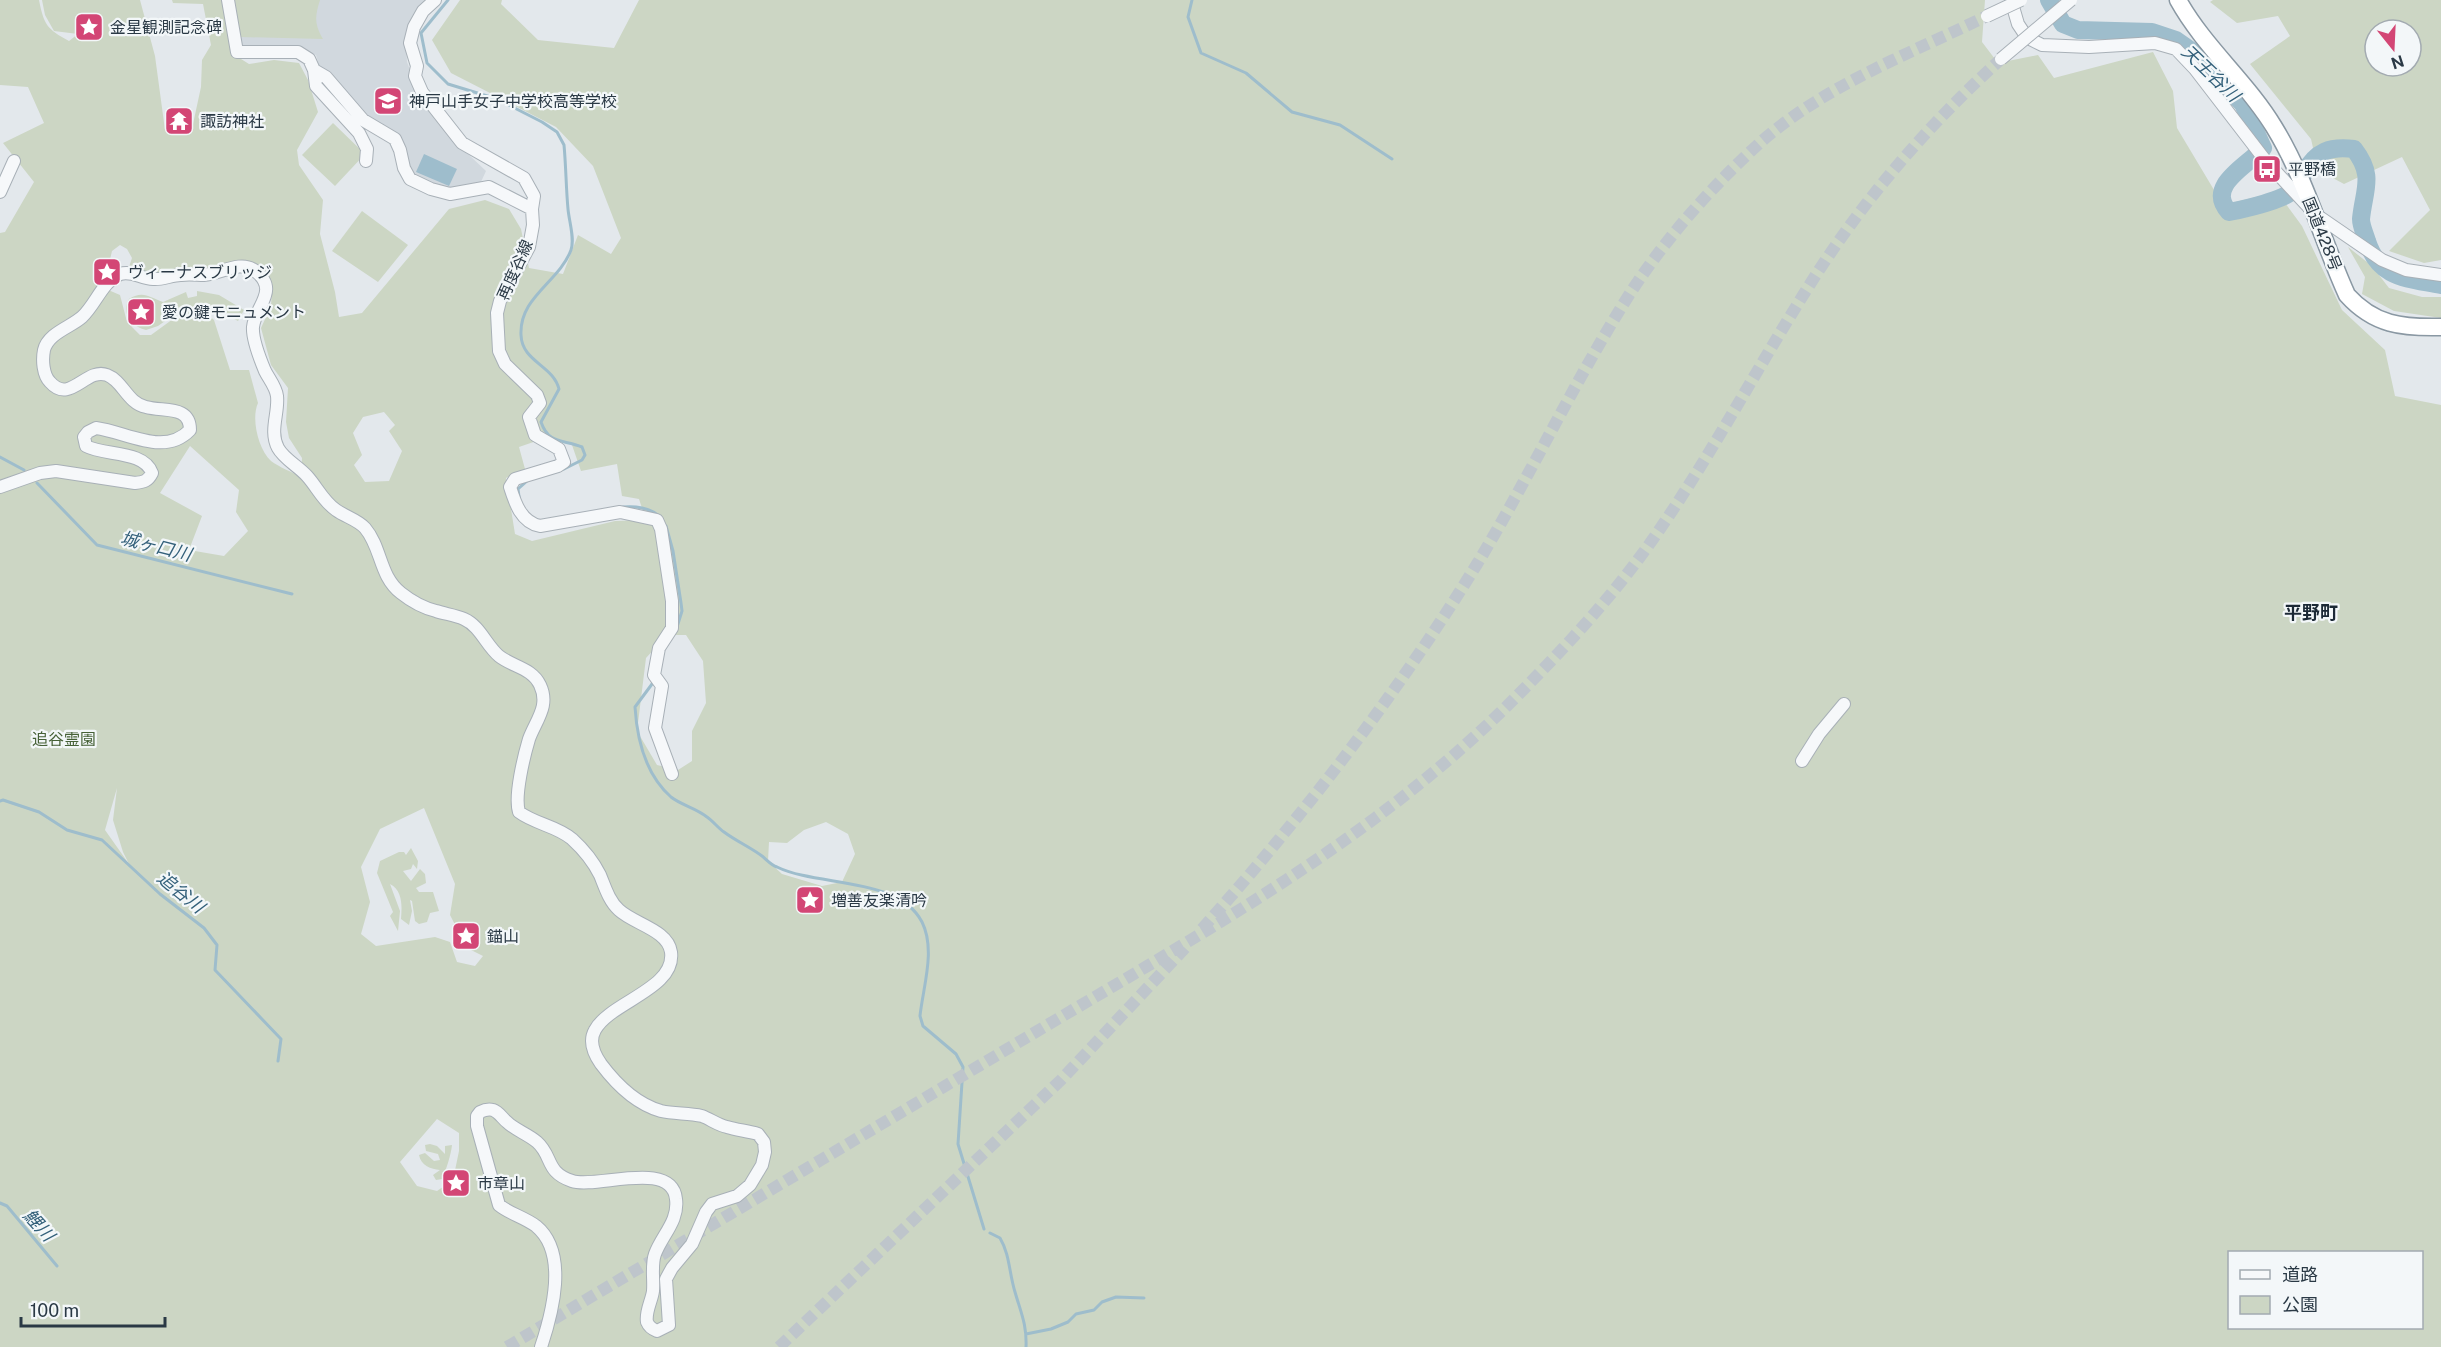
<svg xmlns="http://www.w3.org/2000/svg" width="2441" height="1347" viewBox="0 0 2441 1347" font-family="'Public Sans','Noto Sans JP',sans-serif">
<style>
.built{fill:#d1d8de}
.green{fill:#ccd6c4;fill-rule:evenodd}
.water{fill:#9ebdcc}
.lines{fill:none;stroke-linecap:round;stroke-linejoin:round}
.stream{stroke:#9ebdcc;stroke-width:3}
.river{stroke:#9ebdcc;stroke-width:18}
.minor-tunnel{stroke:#bec5cb;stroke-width:12;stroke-dasharray:12 6;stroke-linecap:butt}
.minor-casing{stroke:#a8b0b7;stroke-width:14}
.highway-casing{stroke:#8a98a3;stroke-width:19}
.minor{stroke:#f6f8fa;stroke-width:12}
.highway{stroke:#fff;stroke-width:16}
.minor-bridge-casing{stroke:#a8b0b7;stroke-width:14;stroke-linecap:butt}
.minor-bridge{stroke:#f6f8fa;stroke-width:12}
.labels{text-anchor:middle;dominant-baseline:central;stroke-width:4.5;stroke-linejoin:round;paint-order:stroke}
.poi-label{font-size:16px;fill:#2a3945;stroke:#f3f7f9;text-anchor:start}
.street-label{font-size:16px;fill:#2a3945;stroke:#f3f7f9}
.park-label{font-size:16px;fill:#466137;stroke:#f3f7f9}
.water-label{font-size:18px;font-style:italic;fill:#33607a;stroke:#f3f7f9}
.neighbourhood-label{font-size:18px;font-weight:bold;fill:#1c2936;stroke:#f3f7f9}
</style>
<rect width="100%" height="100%" fill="#e3e8ec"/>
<path class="built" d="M232 0H429L406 43 407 62 419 93 433 109 447 134 486 171 480 184 449 189 431 185 412 175 404 148 365 118 319 65 316 55 302 49 240 47Z"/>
<path class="green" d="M0 0H39C44 25 47 29 69 41L78 34 54 31 45 15 42 0H140L155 56 165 130 193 124 201 87 202 60 211 45 203 4 173 3 172 0H223L233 54 249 64 274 60 299 63 308 80 318 112 297 150 299 165 323 200 320 234 335 292 339 317 362 313 449 209 485 200 509 209 521 229 529 268 563 274 578 235 611 254 621 238 593 166 556 127 451 73 432 40 460 0H502L501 4 538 40 614 48 639 0H1985L1982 42 1998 63 2038 55 2054 78 2153 52 2173 91 2177 128 2223 205 2277 192 2302 226 2342 310 2385 350 2395 396 2441 405V1347H0V233L5 232 34 182 3 143 44 123 28 87 0 85ZM120 245 127 249 132 258 128 270 153 274 180 268H205L250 262 263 274 272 291 271 306 261 328 271 365 288 388 286 422 289 438 302 458 301 477C292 472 279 467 271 461 258 449 251 418 258 403L249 370H230L214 320 203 310 184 311 151 335H140L127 322 120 295 106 289 98 279 108 268 112 251ZM384 412 395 425 389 431 402 451 389 481 365 482 354 465 362 455 353 433 363 417ZM548 437 572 445 581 471 617 464 622 496 639 499 646 520 615 521 532 541 515 534 506 478 525 469 519 447ZM190 446 239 490 236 512 248 531 224 556 189 550 202 516 160 493ZM667 635H686L703 661 706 703 692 731V761L678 770 657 765 637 731 646 658ZM117 788 113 820 123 852 129 864 105 830ZM424 808 455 884 450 915 467 948 483 956 475 966 457 962 450 942 435 937 376 946 361 934 370 902 361 867 380 829ZM826 822 848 834 855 854 842 882 822 886 782 874 768 861 769 842 787 843 804 830ZM437 1119 459 1133V1151L453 1180 437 1191 417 1186 400 1162ZM2230 1252H2422V1328H2230Z
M235 0H320C315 16 314 24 323 39L240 37Z
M2213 0H2441V260L2424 263 2389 251 2430 210 2402 157 2344 184 2318 170 2311 139 2250 64 2290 36 2278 16 2237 23 2210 2ZM2375 30H2411V66H2375Z
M333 123 365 154 335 186 302 155Z
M362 211 408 245 378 282 332 251Z
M2348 247 2372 266 2389 288 2422 297H2441V318L2394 311 2362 294 2365 277Z
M197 291 219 295 244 310 238 321 206 304 204 308 182 309 158 326 146 330C131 327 121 313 129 299 143 290 149 297 163 302L186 292 188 298 197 296Z
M411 848 418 861 417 869 413 864 411 869 403 871 411 881 420 869 425 874 426 883 416 888 419 892H433L439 911 430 913 427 922 419 924 415 921 412 901 410 900 412 911 409 925 401 919C402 906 403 891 390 884L400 911 398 931 390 916 393 912 377 873 380 861 399 852H404L406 855Z
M430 1144 437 1146 445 1154V1146L452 1145C451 1155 446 1170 442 1179L436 1180 433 1175 440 1170C431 1169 421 1166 419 1155L425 1153 434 1161 440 1160 438 1154 426 1151 425 1145Z"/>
<path class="water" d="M424 154 457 169 449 186 416 172Z"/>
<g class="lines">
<path class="stream" d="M448 0 421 33 427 63 448 84 497 99 542 122 557 132 564 145C566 166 566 188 568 209 569 221 575 239 571 250 559 282 519 297 521 335 522 362 553 365 559 389L541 422C549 445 563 439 582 447L585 455 582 460 564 469
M1192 0 1188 17 1201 53 1246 73 1292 112 1340 125 1392 159
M0 457 24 470
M37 483 97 545 292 594
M519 497 518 489 527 481
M623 507C636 506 649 507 659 516
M666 526 673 551 681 603 682 611 677 627
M655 680 635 707C637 740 645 774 671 797 681 805 696 808 707 817 713 821 718 828 724 832 736 841 750 847 762 856 767 860 771 865 777 867 818 887 898 876 922 922 936 950 923 987 920 1016L923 1026 956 1054 963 1067 958 1144 984 1229
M0 801 3 800 39 812 67 830 102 840 160 894 204 928 217 945 215 970 281 1039 278 1061
M0 1203 7 1206 57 1266
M990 1233 1000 1238C1010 1255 1009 1273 1015 1292 1021 1313 1027 1325 1026 1347
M1026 1334 1051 1329 1068 1322 1076 1314 1094 1310 1102 1302 1116 1297 1144 1298"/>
<path class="river" d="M2049 0 2063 24 2078 30 2152 32 2176 40 2196 54 2243 104 2263 148C2248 166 2205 185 2229 212 2244 209 2285 200 2295 189 2299 185 2301 178 2304 173 2316 151 2330 146 2354 149 2375 176 2364 189 2361 219 2361 226 2365 234 2367 241 2379 279 2407 278 2441 285"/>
<path class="minor-tunnel" d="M1202 929C1303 816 1398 693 1477 564 1530 476 1574 382 1629 295 1665 239 1712 186 1762 141 1826 85 1911 53 1987 16
M507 1347C686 1240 865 1134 1044 1027 1206 931 1372 839 1507 706 1559 654 1611 599 1653 539 1711 456 1758 366 1812 281 1864 199 1929 124 2001 59
M779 1347 1062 1079 1185 948"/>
<g class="minor-casing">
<path id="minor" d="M228 0 237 52H298L309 59 314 70 326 77 363 120 395 139 400 150 404 168 410 179 431 189 450 194 489 187 532 209
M435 0 423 11 414 27 410 43 417 66 415 76 422 92 462 143 524 178 534 196 532 209 533 225 529 247 500 301 497 313 499 351 505 364 537 395 540 403 529 417 535 435 559 449 564 462 558 466 515 479 510 487C515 503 521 522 540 526L620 512 657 520 661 529 672 601V628L659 648 654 675 662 686 655 728 672 774
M2011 0 2018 24 2024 33 2030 39 2042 45 2089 47 2155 43 2176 49 2195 69 2265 160 2315 214 2382 260 2406 270 2441 275
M314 70 316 86 359 133 367 149 366 161
M0 192 14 161
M0 487 40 473 56 471 135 483C144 482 148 481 152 473 144 450 104 456 86 446L84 437 88 432 96 428C127 432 164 457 190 430 190 405 164 412 146 407 127 403 123 381 107 375 86 367 70 405 50 382 43 375 42 360 44 350 48 333 71 327 82 317 96 304 102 282 120 274 132 270 141 279 153 279 162 280 172 275 181 275 189 274 197 275 204 275 220 274 240 260 254 270 281 290 255 306 253 327 252 339 260 359 265 371 269 379 276 387 277 396 279 413 269 431 278 448 284 459 298 466 307 476 317 487 323 501 336 510 346 517 358 520 365 528 382 548 379 576 401 593 411 601 424 608 436 611 445 614 455 615 464 619 480 626 486 645 499 656 513 667 532 668 540 685 550 706 536 720 529 739 524 756 514 796 519 812 535 824 557 826 572 839 583 849 593 861 600 875 605 887 609 901 619 910 634 924 668 930 671 952 676 989 610 1002 595 1030 588 1042 594 1054 601 1064 616 1084 636 1104 661 1111 674 1114 688 1113 702 1116 710 1119 718 1125 727 1127 737 1130 748 1131 758 1134L764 1142 765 1152 762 1165 750 1185 737 1196 712 1204 706 1212 692 1244 672 1268 666 1279 669 1325 657 1331C652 1329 649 1327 647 1322 645 1312 652 1300 653 1291 654 1279 651 1265 655 1254 662 1235 679 1221 676 1199 672 1159 596 1189 572 1181 545 1172 553 1156 537 1142 528 1134 515 1130 507 1122 502 1118 499 1112 493 1110 489 1109 484 1110 480 1112L477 1116V1126L499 1205C510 1214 524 1217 536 1226 569 1253 552 1314 541 1347
M1802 761 1819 734 1844 704"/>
</g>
<g class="highway-casing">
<path id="highway" d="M2178 0C2204 47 2247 82 2274 127 2306 179 2322 240 2347 295 2374 325 2402 328 2441 327"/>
</g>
<use href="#minor" class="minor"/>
<use href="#highway" class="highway"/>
<g class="minor-bridge-casing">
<path id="minor-bridge" d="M1987 16 2021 0
M2001 59 2071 0"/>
</g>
<use href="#minor-bridge" class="minor-bridge"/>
</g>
<defs>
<g id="sight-square" transform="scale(1.5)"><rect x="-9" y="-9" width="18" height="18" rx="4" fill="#d34675" stroke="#f3f7f9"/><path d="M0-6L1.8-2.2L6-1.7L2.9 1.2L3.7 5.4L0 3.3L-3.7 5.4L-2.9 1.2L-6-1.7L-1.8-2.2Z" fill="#fff"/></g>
<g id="school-square" transform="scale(1.5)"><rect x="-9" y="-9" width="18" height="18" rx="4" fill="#d34675" stroke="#f3f7f9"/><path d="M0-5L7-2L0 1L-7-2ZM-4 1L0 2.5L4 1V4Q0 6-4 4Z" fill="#fff"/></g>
<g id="temple-square" transform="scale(1.5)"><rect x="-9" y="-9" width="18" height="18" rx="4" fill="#d34675" stroke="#f3f7f9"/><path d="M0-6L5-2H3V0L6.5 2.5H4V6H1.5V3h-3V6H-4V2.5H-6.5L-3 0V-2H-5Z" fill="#fff"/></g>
<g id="bus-square" transform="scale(1.5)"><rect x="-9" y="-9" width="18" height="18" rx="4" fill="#d34675" stroke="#f3f7f9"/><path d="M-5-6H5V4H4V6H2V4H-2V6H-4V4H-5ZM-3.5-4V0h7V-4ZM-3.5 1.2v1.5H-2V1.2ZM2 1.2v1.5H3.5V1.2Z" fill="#fff"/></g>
</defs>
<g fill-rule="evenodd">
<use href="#sight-square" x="89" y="27"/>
<use href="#school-square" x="388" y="101"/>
<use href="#temple-square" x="179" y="121"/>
<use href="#bus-square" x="2267" y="169"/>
<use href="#sight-square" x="107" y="272"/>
<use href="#sight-square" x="141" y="312"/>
<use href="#sight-square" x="810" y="900"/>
<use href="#sight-square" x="466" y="936"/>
<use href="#sight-square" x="456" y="1183"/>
</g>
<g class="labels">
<g class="poi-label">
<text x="110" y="27">金星観測記念碑</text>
<text x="409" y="101">神戸山手女子中学校高等学校</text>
<text x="200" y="121">諏訪神社</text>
<text x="2288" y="169">平野橋</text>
<text x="128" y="272">ヴィーナスブリッジ</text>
<text x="162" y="312">愛の鍵モニュメント</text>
<text x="831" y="900">増善友楽清吟</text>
<text x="487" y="936">錨山</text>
<text x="477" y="1183">市章山</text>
</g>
<g class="street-label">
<text transform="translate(2322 234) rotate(68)">国道428号</text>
<text transform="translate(515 270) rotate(-66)">再度谷線</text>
</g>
<g class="park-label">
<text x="64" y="739">追谷霊園</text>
</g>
<g class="water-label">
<text transform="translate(2211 73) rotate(44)">天王谷川</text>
<text transform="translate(156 546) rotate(14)">城ヶ口川</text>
<text transform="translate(181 892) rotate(39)">追谷川</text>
<text transform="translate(39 1225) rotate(48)">鯉川</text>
</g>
<g class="neighbourhood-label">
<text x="2311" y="612">平野町</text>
</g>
</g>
<rect x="2228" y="1251" width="195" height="78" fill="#f3f7f9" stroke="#a3abb1" stroke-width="1.5"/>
<rect x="2240" y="1270" width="30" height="9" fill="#f6f8fa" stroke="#a3abb1" stroke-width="1.5"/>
<text x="2282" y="1281" font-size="18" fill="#2a3945">道路</text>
<rect x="2240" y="1296" width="30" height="18" fill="#ccd6c4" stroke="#a3abb1" stroke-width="1.5"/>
<text x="2282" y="1311" font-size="18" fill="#2a3945">公園</text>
<g transform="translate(2393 48) rotate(162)"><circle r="28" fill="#f3f7f9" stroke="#a3abb1" stroke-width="1.5"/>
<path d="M0-4.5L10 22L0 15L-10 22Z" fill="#d34675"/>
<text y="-9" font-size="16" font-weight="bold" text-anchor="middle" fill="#2a3945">N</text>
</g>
<path d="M21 1317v9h144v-9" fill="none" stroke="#2a3945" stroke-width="3"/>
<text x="30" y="1317" font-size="18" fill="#2a3945" stroke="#f3f7f9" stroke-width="4.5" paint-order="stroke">100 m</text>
</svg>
